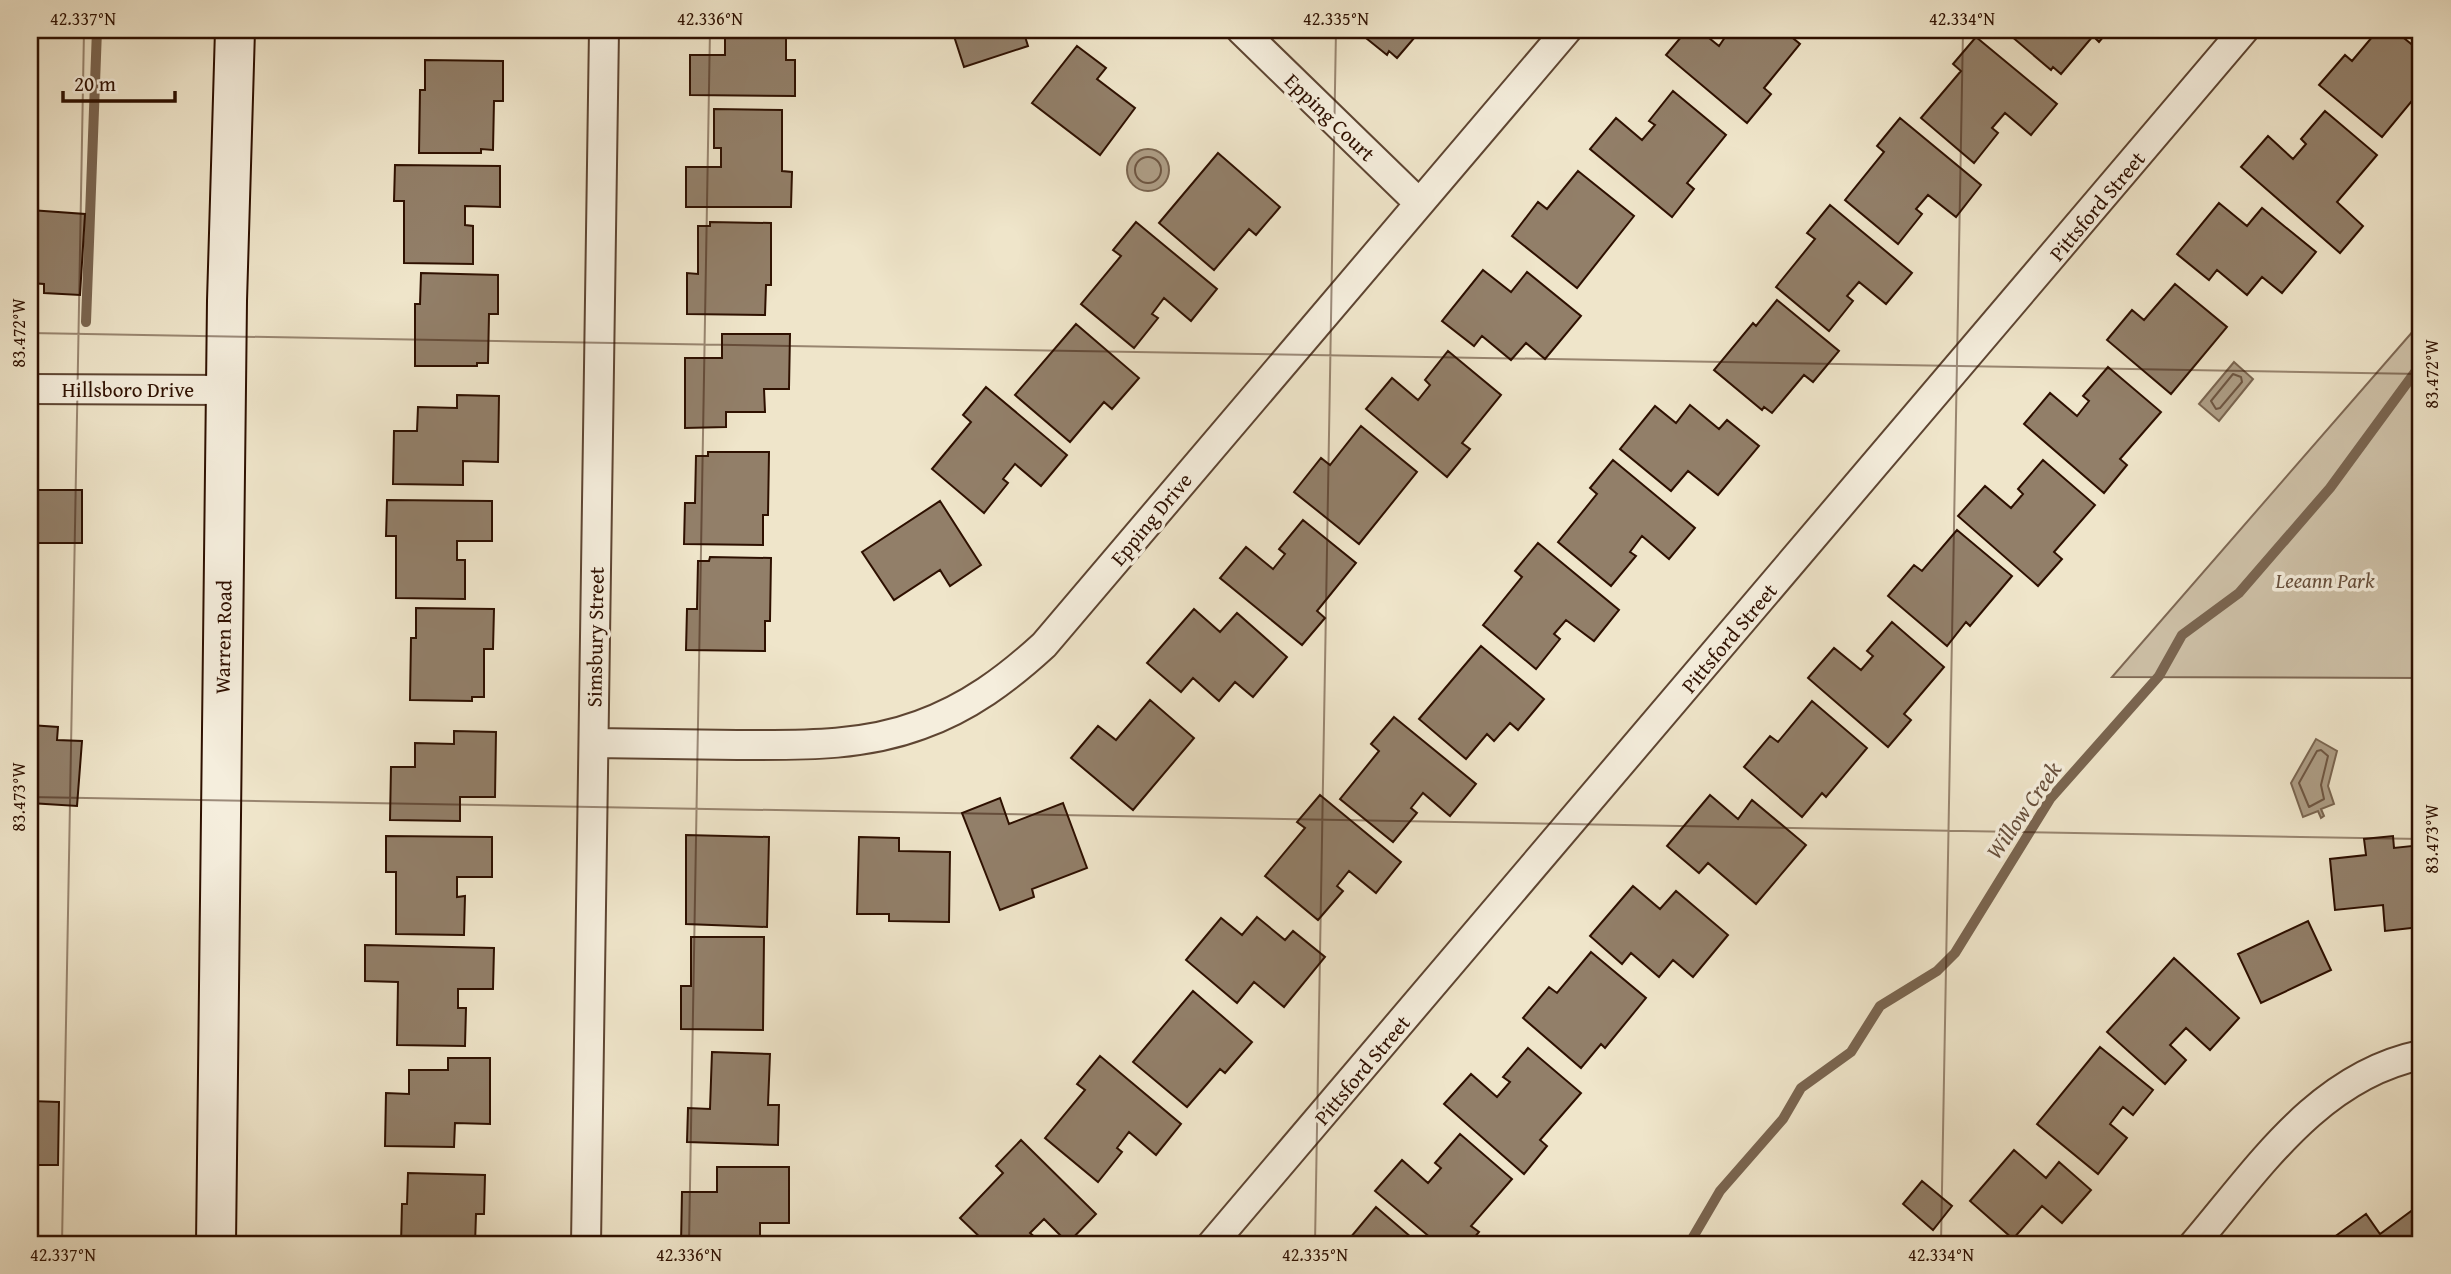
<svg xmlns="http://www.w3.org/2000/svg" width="2451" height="1274" viewBox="0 0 2451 1274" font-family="'Gentium Book Plus',serif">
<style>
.green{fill:#cec1a8;stroke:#7e6854;stroke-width:2}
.water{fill:#ad9d85;stroke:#7a6550;stroke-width:2}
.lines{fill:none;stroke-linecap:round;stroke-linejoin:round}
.shore{stroke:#6e5642;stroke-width:2}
.stream{stroke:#7a6550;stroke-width:10}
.building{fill:#927f69;stroke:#2e1000;stroke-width:2}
.street-casing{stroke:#5e4532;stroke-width:32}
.secondary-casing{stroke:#2e1000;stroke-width:42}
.street{stroke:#f5eedd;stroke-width:28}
.secondary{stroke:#f5eedd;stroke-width:38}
.ticks{fill:none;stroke:#2e1000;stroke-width:2;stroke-opacity:0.45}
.labels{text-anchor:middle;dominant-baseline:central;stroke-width:7;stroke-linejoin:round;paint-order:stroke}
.street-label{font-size:21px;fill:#2e1000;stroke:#f5eedd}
.park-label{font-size:21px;font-style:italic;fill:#664e3b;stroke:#f5eedd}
.water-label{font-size:23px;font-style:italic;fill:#674f3c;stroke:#f5eedd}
.neatline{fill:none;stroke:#2e1000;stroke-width:2.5}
.ticks-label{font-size:18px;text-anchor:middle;fill:#2e1000}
</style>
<rect width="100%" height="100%" fill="#efe5ca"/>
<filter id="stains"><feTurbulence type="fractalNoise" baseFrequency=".00286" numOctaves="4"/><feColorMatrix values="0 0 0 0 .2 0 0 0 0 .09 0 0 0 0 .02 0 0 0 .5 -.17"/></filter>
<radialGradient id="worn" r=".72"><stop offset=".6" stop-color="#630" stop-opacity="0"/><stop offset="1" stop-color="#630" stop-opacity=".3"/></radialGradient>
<path class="green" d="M2421 322V678L2112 677Z"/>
<path class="water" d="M1127 170a21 21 0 1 1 42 0a21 21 0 1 1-42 0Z
M2234 362 2253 379 2219 421 2199 404Z
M2316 739 2337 751 2328 786 2334 804 2321 809 2324 816 2321 818 2318 811 2303 817 2291 783Z"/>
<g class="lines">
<path class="shore" d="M1135 170a13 13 0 1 1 26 0a13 13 0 1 1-26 0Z
M2233 374 2241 377 2242 382 2220 408 2216 409 2211 401Z
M2321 750 2328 756 2321 785 2324 799 2309 807 2299 783 2317 751Z"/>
<path class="stream" d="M86 322 97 30
M1689 1244 1720 1191 1783 1119 1801 1088 1851 1052 1880 1006 1937 971 1955 953 2050 799 2159 676 2182 635 2239 593 2330 488 2421 364"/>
</g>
<path class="building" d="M717 30H786V60H795V96L690 95V55H725V36H717Z
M952 30H1023L1028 46 964 67Z
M1356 30H1421L1397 58 1389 51 1387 55Z
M1687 30H1699L1719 46 1730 30H1783L1800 44 1764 88 1771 94 1747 123 1666 55Z
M2004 30H2109L2099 42 2093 36 2061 74 2053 67 2051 70Z
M2378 30H2394L2421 52V90L2382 137 2319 85 2345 55 2352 61Z
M1976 37 2057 104 2031 135 2005 113 1992 128 1998 133 1974 163 1921 118 1961 71 1953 64Z
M1077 46 1106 68 1097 79 1135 108 1100 155 1032 103Z
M425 60 503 61V101H494L493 150 481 149V153H419L420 90H425Z
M1673 91 1726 135 1687 183 1694 189 1672 217 1590 149 1616 118 1642 140 1655 125 1649 121Z
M714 109 782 110V171L792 172 791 207H686V167H721V148H714Z
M2325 111 2377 155 2337 202 2363 226 2340 253 2241 167 2268 136 2293 159 2306 144 2301 139Z
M1900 118 1981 185 1956 217 1928 195 1916 209 1922 214 1898 244 1845 200 1884 152 1877 146Z
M1218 153 1280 207 1256 235 1249 229 1214 270 1159 223Z
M395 165 500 166V207L465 206V225L473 226V264L404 263V201H394Z
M1578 171 1634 216 1577 288 1512 236 1538 202 1547 209Z
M2219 203 2247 226 2262 208 2316 252 2282 293 2262 277 2247 295 2217 270 2209 280 2177 254Z
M1830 205 1912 273 1886 304 1859 282 1847 296 1853 301 1829 331 1776 287 1815 239 1807 233Z
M30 210 85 214 80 295 44 293V284L30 283Z
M710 222 771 223V285H766L765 315 687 314V273L698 274V226H710Z
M1136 222 1217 289 1191 321 1164 298 1152 314 1158 318 1134 348 1081 304 1121 256 1113 250Z
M1483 270 1511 292 1527 272 1581 316 1545 359 1526 343 1511 360 1482 336 1474 346 1442 321Z
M421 273 498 275V314H489L488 363H477V366H415V304H420Z
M2175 284 2227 327 2171 394 2107 340 2132 310 2144 320Z
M1777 300 1839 351 1813 382 1804 375 1772 413 1764 407 1762 410 1714 370 1753 323 1756 326Z
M1076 324 1139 378 1112 409 1104 402 1070 442 1015 395Z
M722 334H790L789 389H764L765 412H726V427L685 428V358H722Z
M1448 351 1501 395 1462 443 1470 449 1447 477 1366 409 1392 378 1418 400 1430 385 1425 380Z
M2108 367 2161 412 2120 459 2127 465 2104 493 2024 424 2050 393 2077 416 2089 401 2083 396Z
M986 387 1067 455 1041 486 1015 464 1003 479 1008 483 984 513 932 469 971 422 963 415Z
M457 395 499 396 498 462 463 461V485L393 484 394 431H417L418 407 457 408Z
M1690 405 1719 429 1727 420 1759 446 1718 495 1688 471 1671 491 1620 449 1655 406 1676 423Z
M1361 426 1417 472 1359 544 1294 492 1321 458 1330 465Z
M708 452H769L768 515H763V545L684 544 685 503H695L696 456H708Z
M1613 460 1695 528 1669 559 1642 536 1630 552 1636 556 1611 586 1558 542 1597 494 1590 488Z
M2043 460 2095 505 2054 552 2062 559 2038 586 1958 516 1985 486 2011 508 2023 494 2018 489Z
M30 490H82V543H30Z
M387 500 492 501V541H457V560H465V599L396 598V536H386Z
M940 501 981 565 950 586 940 570 894 600 862 552Z
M1303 520 1356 563 1317 611 1325 618 1302 645 1220 578 1246 547 1273 569 1285 554 1279 549Z
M1957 530 2012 576 1970 626 1966 622 1947 646 1888 596 1914 565 1922 571Z
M1538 543 1619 610 1594 641 1566 620 1554 634 1560 639 1536 669 1483 625 1522 577 1515 571Z
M710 557 771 558 770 621H765V651L686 650 687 609H697L698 561H709Z
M416 608 494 609 493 649H484V697H472V701L410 700 411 638H416Z
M1194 609 1220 632 1237 613 1287 657 1253 697 1235 682 1219 701 1193 678 1181 692 1147 663Z
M1892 622 1944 667 1904 714 1911 720 1888 747 1808 678 1834 648 1861 670 1873 656 1867 651Z
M1481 646 1544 699 1518 730 1510 723 1494 741 1487 734 1466 759 1419 719Z
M1150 700 1194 738 1133 810 1071 758 1098 726 1116 740Z
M1812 701 1867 748 1826 797 1822 793 1802 817 1744 767 1770 736 1778 742Z
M1394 717 1476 784 1450 816 1423 793 1411 808 1417 813 1393 842 1340 799 1379 751 1371 744Z
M30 725 58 727 57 740 82 741 77 806 30 803Z
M454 731 496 732 495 797H460V821L390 820 391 767H415V743L454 744Z
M1320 795 1401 862 1376 893 1349 871 1337 886 1343 891 1318 920 1265 876 1305 828 1297 822Z
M1710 795 1738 819 1752 800 1806 845 1756 904 1708 863 1699 873 1667 846Z
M1000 798 1009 824 1063 803 1087 868 1032 889 1034 897 1000 910 962 813Z
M686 835 769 837 767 927 686 924Z
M386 836 492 837V877H457V897L465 896 464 935 396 934V872H386Z
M2393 836 2394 848 2421 845V896L2417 897 2420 927 2385 931 2383 905 2335 910 2330 859 2366 855 2364 839Z
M859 837 899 838V851L950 852 949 922 889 921V914H857Z
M1633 886 1660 909 1676 891 1728 935 1693 977 1673 960 1659 977 1631 953 1622 964 1590 936Z
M1257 917 1285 940 1293 931 1325 957 1284 1007 1254 982 1237 1003 1186 960 1221 918 1242 935Z
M2308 921 2331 970 2261 1003 2238 954Z
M691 937H764L763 1030 681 1029V986H691Z
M365 945 494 948 493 989H458V1008H466L465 1046 397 1045 398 982 365 981Z
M1591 952 1646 998 1605 1048 1601 1044 1581 1068 1523 1018 1549 987 1557 993Z
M2174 958 2239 1018 2210 1050 2186 1028 2170 1045 2186 1060 2165 1084 2107 1032Z
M1193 991 1252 1042 1225 1073 1220 1069 1187 1107 1133 1062Z
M2100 1047 2153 1090 2133 1115 2123 1107 2110 1124 2127 1138 2098 1174 2037 1124Z
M1528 1048 1581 1093 1540 1140 1547 1146 1524 1174 1444 1104 1471 1074 1497 1097 1510 1082 1503 1077Z
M712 1052 770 1054 768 1105H779L778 1145 687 1142 688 1108 710 1109Z
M1100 1056 1181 1124 1156 1155 1129 1132 1117 1148 1122 1152 1098 1182 1045 1138 1085 1090 1077 1084Z
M448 1058H490V1124L455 1123 454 1147 385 1146 386 1093 409 1094V1070H448Z
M30 1101 59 1102 58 1165H30Z
M1460 1134 1512 1179 1471 1226 1479 1232 1469 1244H1438L1375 1191 1402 1160 1428 1183 1441 1168 1435 1163Z
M1021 1140 1096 1214 1068 1243 1044 1219 1030 1233 1036 1238 1030 1244H987L960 1218 1003 1173 996 1166Z
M2014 1150 2046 1178 2059 1162 2091 1190 2062 1223 2042 1206 2013 1239 1970 1201Z
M717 1167H789V1223H760V1244H681L682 1192H717Z
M408 1173 485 1175 484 1214H476L475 1244H401L402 1204H407Z
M1922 1181 1952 1206 1933 1230 1903 1204Z
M2418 1206 2421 1211V1244H2334L2330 1240 2366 1214 2380 1234Z
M1376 1207 1419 1244H1345Z"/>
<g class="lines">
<g class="street-casing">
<path id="street" d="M1241 30 1419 203
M30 389 226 390
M594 743C641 744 689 744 737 745 799 745 861 747 920 725 968 708 1007 679 1044 645L1567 30
M586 1244 604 30
M1212 1244 2244 30
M2194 1244C2258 1169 2318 1076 2421 1055"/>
</g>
<g class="secondary-casing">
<path id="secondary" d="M216 1244 227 301 235 30"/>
</g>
<use href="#street" class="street"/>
<use href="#secondary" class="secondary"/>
</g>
<path class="ticks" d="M30 333 2421 374M30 797 2421 839M62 1244 84 30M689 1244 710 30M1315 1244 1336 30M1941 1244 1963 30"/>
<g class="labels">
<g class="street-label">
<text transform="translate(1330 117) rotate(44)">Epping Court</text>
<text transform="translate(2097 206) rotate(-50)">Pittsford Street</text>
<text x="128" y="389">Hillsboro Drive</text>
<text transform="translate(1151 519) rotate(-50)">Epping Drive</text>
<text transform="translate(223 637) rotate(-89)">Warren Road</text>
<text transform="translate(595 637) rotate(-89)">Simsbury Street</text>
<text transform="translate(1729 638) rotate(-50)">Pittsford Street</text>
<text transform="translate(1362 1070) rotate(-50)">Pittsford Street</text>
</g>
<g class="park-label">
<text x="2325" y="580">Leeann Park</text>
</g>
<g class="water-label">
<text transform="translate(2023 810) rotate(-55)">Willow Creek</text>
</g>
</g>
<rect width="2451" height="1274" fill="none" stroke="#efe5ca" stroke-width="77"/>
<path d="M63 91v10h112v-10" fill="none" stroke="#2e1000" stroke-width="3.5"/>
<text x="74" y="91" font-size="21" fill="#2e1000" stroke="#f5eedd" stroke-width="5" paint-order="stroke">20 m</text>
<rect x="38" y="38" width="2374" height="1198" class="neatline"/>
<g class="ticks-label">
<text x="83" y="25">42.337°N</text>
<text x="710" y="25">42.336°N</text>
<text x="1336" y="25">42.335°N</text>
<text x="1962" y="25">42.334°N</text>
<text transform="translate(19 333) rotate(-90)" y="6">83.472°W</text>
<text transform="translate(2432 374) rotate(-90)" y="6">83.472°W</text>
<text transform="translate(19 797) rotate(-90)" y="6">83.473°W</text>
<text transform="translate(2432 839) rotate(-90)" y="6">83.473°W</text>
<text x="63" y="1261">42.337°N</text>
<text x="689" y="1261">42.336°N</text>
<text x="1315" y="1261">42.335°N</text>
<text x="1941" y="1261">42.334°N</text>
</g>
<rect width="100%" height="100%" filter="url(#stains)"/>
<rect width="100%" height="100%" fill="url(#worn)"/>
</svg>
